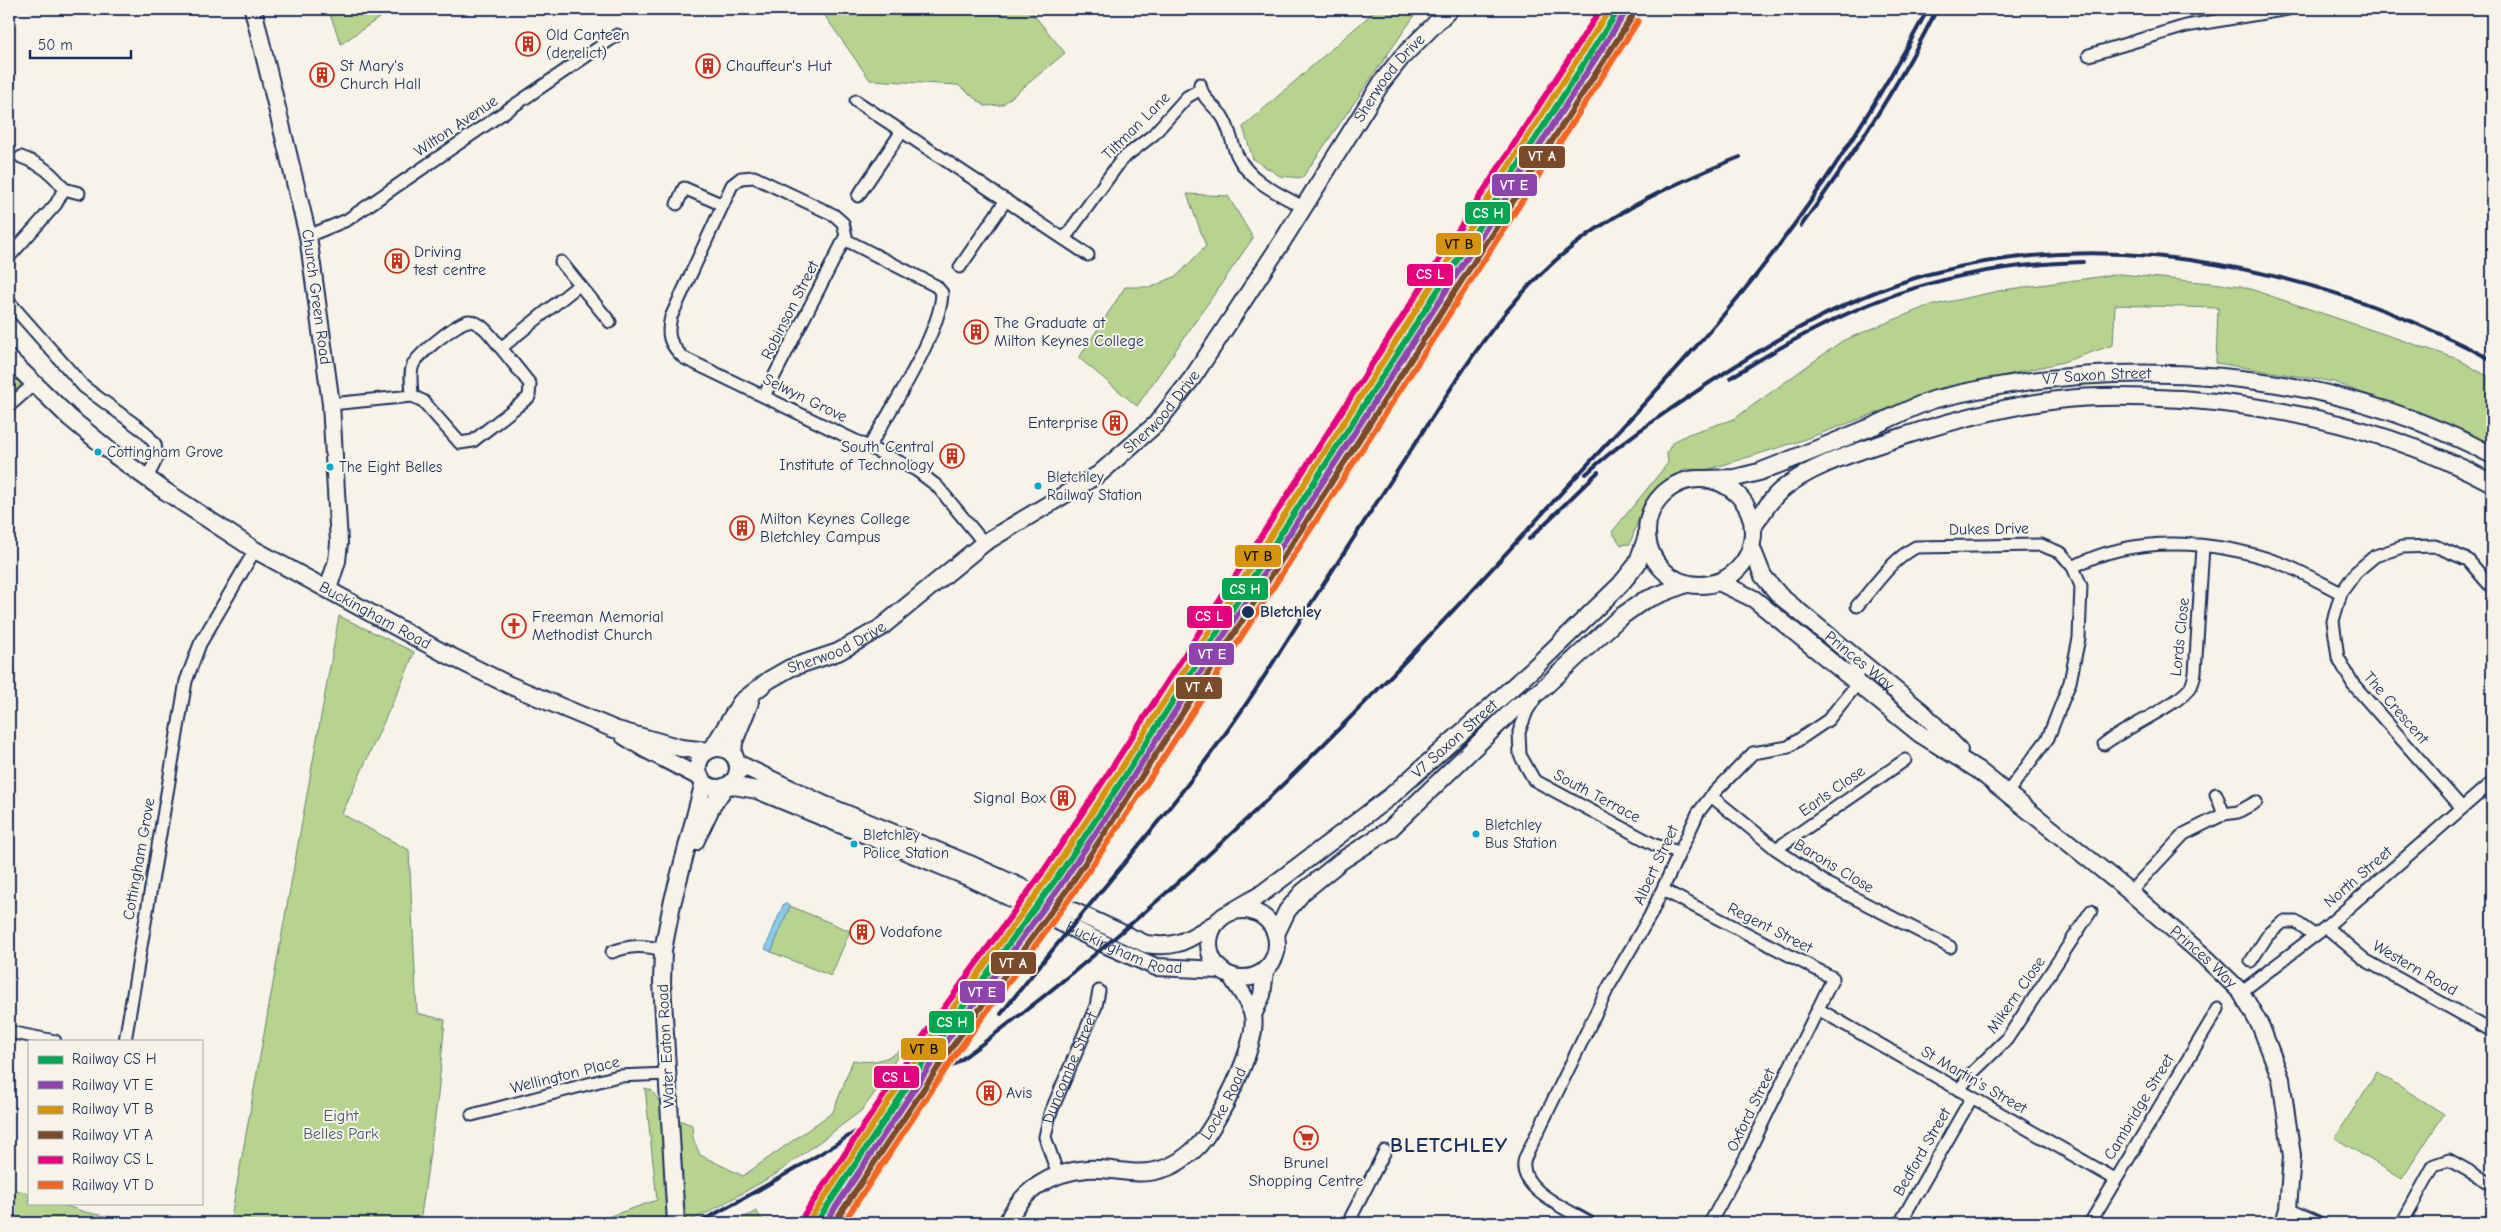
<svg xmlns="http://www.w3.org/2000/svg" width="2501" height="1232" viewBox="0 0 2501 1232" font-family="'Comic Neue',sans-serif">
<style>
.green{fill:#b6d48d;stroke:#688276}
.water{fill:#89caea;stroke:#5d8cb2}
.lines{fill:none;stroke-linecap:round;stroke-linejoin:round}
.street-casing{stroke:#1b2f5e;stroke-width:15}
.secondary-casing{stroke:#1b2f5e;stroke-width:20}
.street{stroke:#f7f3e8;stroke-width:11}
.secondary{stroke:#f7f3e8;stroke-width:16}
.rail{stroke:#1b2f5e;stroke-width:4}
.rail-1-casing{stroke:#f7f3e8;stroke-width:10}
.rail-2-casing{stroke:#f7f3e8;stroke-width:10}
.rail-3-casing{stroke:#f7f3e8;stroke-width:10}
.rail-4-casing{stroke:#f7f3e8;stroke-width:10}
.rail-5-casing{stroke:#f7f3e8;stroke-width:10}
.rail-6-casing{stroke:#f7f3e8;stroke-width:10}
.rail-1{stroke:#00a651;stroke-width:6}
.rail-2{stroke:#8e44ad;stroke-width:6}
.rail-3{stroke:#d6940e;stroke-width:6}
.rail-4{stroke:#7a4b2a;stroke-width:6}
.rail-5{stroke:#e5007d;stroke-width:6}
.rail-6{stroke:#f26522;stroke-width:6}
.bus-dot{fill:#00a9ce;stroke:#f7f3e8;stroke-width:2}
.stop-dot{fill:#1b2f5e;stroke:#f7f3e8;stroke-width:2}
.labels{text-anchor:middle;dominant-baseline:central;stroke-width:4;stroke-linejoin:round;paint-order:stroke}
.bus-label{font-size:15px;fill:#1b2f5e;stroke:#f7f3e8;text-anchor:start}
.poi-label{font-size:16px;fill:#1b2f5e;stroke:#f7f3e8;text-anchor:start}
.street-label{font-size:16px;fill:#1b2f5e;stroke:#f7f3e8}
.stop-label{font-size:16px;font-weight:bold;fill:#1b2f5e;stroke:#f7f3e8;text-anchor:start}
.park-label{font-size:16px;fill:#42586a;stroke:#f7f3e8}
.district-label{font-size:21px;font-weight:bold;letter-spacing:1px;fill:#1b2f5e;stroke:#f7f3e8}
.line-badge{stroke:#f7f3e8;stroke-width:2}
.badge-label{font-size:14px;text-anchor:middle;font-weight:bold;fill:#fff}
.pale-badge-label{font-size:14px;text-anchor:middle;font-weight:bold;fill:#111}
</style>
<rect width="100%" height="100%" fill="#f7f3e8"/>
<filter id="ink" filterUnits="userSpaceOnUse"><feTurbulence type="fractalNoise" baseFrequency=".02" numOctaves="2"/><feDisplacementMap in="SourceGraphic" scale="10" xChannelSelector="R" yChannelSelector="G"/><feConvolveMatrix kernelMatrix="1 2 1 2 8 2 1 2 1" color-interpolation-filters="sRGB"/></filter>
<g filter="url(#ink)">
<path class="green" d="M328 9H392L341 44Z
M820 9H1029L1065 53 1002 105 985 106 958 85 870 80Z
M1377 9H1419L1302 178 1280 176 1253 159 1243 127Z
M1187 194 1228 196 1253 238 1137 406 1079 358 1125 287H1152L1178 275 1206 246Z
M2120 274 2241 286 2458 359 2492 379V444L2334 382 2216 363 2218 308 2115 305 2113 345 2063 362 1933 392 1800 441 1707 470 1684 469 1644 503 1630 544 1621 545 1612 532 1668 463 1667 453 1672 443 1688 434 1734 419 1842 341 1925 307 2003 290Z
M9 367 19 377 20 386 9 398Z
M339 616 414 652 406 673 342 814 409 850 417 1013 445 1020 438 1095 420 1223H230Z
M790 906 850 931 831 976 771 952Z
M902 1049 880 1086 861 1111 776 1174 709 1212 684 1223 677 1119 692 1125 693 1138 700 1155 743 1176 833 1112 853 1060C872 1064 887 1060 902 1049Z
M2377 1072 2444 1114 2402 1179 2335 1138Z
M645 1088 651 1090 662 1105 672 1223H590L657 1200Z
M9 1188 29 1194V1203H57L85 1212 138 1223H9Z
M756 1211 765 1223H735Z"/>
<path class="water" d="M784 903 790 906 771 952 765 949Z"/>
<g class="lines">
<g class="street-casing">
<g id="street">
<path d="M2089 55 2186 26 2288 9"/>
<path d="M1200 84C1201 97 1214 106 1222 116 1230 128 1231 142 1237 155 1249 181 1279 194 1303 207"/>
<path d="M856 101 1088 255"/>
<path d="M64 189 79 193"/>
<path d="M858 196 902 131"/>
<path d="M677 204 684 188 723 205"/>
<path d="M308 236 347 220 617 35"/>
<path d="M844 239 936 286 942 293C941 332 890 411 869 447"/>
<path d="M1064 239 1122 159 1153 135 1187 97 1201 89"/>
<path d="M9 257 56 204 64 189C52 172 40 164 21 157"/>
<path d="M561 262 610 322"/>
<path d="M960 267 1006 200"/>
<path d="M9 302 84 387 145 432 155 444 157 458 147 478"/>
<path d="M412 396C412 387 409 373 413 365 417 355 459 321 469 321 483 322 493 339 501 348"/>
<path d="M764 396 846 236 843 223 834 215 754 177 741 178 732 185 671 317C666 336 670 345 684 358L916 470 937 486 984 543"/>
<path d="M331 404 412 396 423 401 460 443 473 441 529 397 530 384 501 348 579 285"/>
<path d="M9 406 34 384"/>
<path d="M2073 567C2134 534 2216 540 2280 563 2301 571 2321 583 2341 593"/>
<path d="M1857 606C1875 586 1891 560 1916 547L2041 545 2061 553 2073 567 2081 586 2079 638 2070 682 2048 738 2007 793"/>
<path d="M1536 697 1527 711 1519 732 1520 755 1534 780 1655 845 1679 852"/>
<path d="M2104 744C2125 728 2176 706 2190 688 2193 684 2194 678 2195 673L2203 547"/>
<path d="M1711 796 1776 849 1829 885 1950 947"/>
<path d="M2462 808 2353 684 2338 657 2333 621 2341 593 2356 572 2375 556 2402 547 2435 546 2468 560 2492 588"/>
<path d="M2224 814 2238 812 2256 802"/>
<path d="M1776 849 1905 760"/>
<path d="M1663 890 1833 978 1747 1155 1710 1223"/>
<path d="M2130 892 2184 834 2224 814 2216 794"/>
<path d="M2326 927 2365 960 2492 1031"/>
<path d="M612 952C630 945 644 945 663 950"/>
<path d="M2251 961 2268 935 2283 922H2296L2314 935"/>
<path d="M2241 992 2326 927 2492 782"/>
<path d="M1818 1009 2115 1179"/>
<path d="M9 1032 55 1041"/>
<path d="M125 1041 186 681 200 644 255 550"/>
<path d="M1959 1090 1972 1073 2007 1039 2091 911"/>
<path d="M472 1115 618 1076 667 1074"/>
<path id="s1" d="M1058 1175 1045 1137 1050 1114 1096 1006 1099 991"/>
<path d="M2288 1209 2320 1223"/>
<path d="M1351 1223V1217L1385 1151"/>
<path d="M1590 1223C1569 1210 1515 1189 1525 1158L1608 988 1650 916 1698 813 1711 796 1753 753 1788 747 1828 720 1858 683V668L1851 658"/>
<path d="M1900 1223 1972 1097"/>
<path d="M2090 1223 2218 1009"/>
<path d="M2402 1223 2434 1165 2449 1160 2492 1184"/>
</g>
</g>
<g class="secondary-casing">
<g id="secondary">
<path id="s2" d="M253 9 308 236 331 404 339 543 337 561 328 589"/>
<path id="s3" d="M9 359 70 418 116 456 165 491 255 550 442 652 509 685 614 729 681 748 708 751"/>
<path id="s4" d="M1705 479 1735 478 1759 472C1798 457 1837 441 1876 425 1895 416 1916 405 1936 399 2120 354 2323 366 2492 455"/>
<circle cx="1700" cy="532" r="53"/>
<path d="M1753 527C1761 516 1768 502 1779 492 1810 464 1864 450 1904 436 1954 420 2006 406 2058 400 2099 395 2141 397 2181 399 2289 407 2396 431 2492 483"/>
<path id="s5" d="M1751 546 1763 576 1780 596 1922 712 1959 750"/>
<path id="s6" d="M1719 582 1754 599 1920 734 1978 770 2130 892 2205 957 2241 992 2261 1027 2281 1079 2292 1156 2288 1209 2284 1223"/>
<path d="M624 736 645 749 701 778"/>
<circle cx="718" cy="768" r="20"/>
<path id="s7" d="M712 749 741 702 769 680 790 668 838 652 879 629 984 543 1099 474 1156 424 1193 377 1280 245 1382 82 1401 58 1450 9"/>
<path d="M733 755 734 742 750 702"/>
<path d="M737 763 825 805 972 865 1146 944C1179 949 1188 939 1216 923"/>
<path id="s8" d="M728 785 757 790 968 877 1102 943 1156 967 1221 970"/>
<path d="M695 842 712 806 726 786"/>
<circle cx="1243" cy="944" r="34"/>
<path id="s9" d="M1233 911 1260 895 1391 796 1536 666 1620 585 1637 564 1647 536"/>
<path d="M1276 934 1287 911 1303 892 1341 861 1389 830 1516 707 1540 691 1619 618 1643 601 1686 584"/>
<path d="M1253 1015 1262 995 1265 971"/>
<path d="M676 1223 662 982 663 950 672 904 704 782"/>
<path id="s10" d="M1007 1223C1021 1190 1052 1172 1087 1169 1111 1167 1135 1177 1159 1170 1173 1167 1188 1156 1198 1146 1217 1126 1259 1044 1253 1016 1250 1002 1238 988 1231 976"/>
</g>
</g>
<use href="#street" class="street"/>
<use href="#secondary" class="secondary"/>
<path class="rail" d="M1801 226C1852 157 1899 86 1937 9
M1730 378C1846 304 1945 265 2083 262
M1586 474C1623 440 1666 412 1709 383 1777 338 1849 296 1929 274 2118 224 2323 270 2492 360
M1529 539 1598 472
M1001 1014C1078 915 1163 823 1235 720 1256 691 1275 659 1295 628 1336 565 1377 502 1418 439 1455 382 1492 321 1542 273 1597 219 1669 185 1740 157
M698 1223C783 1178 866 1128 944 1072 1170 909 1366 709 1552 503 1621 427 1693 355 1757 274 1822 191 1878 102 1928 9"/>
<g class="rail-1-casing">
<path id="rail-1" d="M816 1223 937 1042 1057 878 1117 788 1619 9"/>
</g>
<g class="rail-2-casing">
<path id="rail-2" d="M825 1223 943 1046 1063 882 1123 792 1625 13"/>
</g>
<g class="rail-3-casing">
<path id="rail-3" d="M810 1219 931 1038 1051 874 1111 784 1610 9"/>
</g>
<g class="rail-4-casing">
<path id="rail-4" d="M834 1223 949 1051 1069 887 1129 796 1632 17"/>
</g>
<g class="rail-5-casing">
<path id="rail-5" d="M804 1215 925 1034 1045 869 1104 780 1601 9"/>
</g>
<g class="rail-6-casing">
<path id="rail-6" d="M843 1223 955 1055 1075 891 1136 800 1638 21"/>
</g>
<use href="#rail-1" class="rail-1"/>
<use href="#rail-2" class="rail-2"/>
<use href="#rail-3" class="rail-3"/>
<use href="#rail-4" class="rail-4"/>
<use href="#rail-5" class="rail-5"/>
<use href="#rail-6" class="rail-6"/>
</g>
</g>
<defs>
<g id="building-ring" transform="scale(1.25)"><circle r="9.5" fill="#f7f3e8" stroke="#c8321e" stroke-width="1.5"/><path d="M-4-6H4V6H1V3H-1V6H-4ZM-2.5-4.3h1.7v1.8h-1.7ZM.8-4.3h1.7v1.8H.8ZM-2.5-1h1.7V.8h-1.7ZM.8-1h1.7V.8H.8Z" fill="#c8321e"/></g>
<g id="church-ring" transform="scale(1.25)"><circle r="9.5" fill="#f7f3e8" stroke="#c8321e" stroke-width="1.5"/><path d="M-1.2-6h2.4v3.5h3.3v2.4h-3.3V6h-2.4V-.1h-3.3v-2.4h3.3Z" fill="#c8321e"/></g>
<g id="supermarket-ring" transform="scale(1.25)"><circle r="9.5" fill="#f7f3e8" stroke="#c8321e" stroke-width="1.5"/><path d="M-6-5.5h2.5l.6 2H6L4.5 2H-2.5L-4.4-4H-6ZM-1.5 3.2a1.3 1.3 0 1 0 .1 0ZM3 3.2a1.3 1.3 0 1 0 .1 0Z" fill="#c8321e"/></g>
</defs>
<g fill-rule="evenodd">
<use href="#building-ring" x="528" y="44"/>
<use href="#building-ring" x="708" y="66"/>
<use href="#building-ring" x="322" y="75"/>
<use href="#building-ring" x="397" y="261"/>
<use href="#building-ring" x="976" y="332"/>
<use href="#building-ring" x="1115" y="423"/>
<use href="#building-ring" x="952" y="456"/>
<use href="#building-ring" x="742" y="528"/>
<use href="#church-ring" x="514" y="626"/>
<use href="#building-ring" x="1063" y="798"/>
<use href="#building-ring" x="862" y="932"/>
<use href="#building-ring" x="989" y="1093"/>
<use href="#supermarket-ring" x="1306" y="1138"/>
</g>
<g class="bus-dot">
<circle cx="98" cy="452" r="4.5"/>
<circle cx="330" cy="467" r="4.5"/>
<circle cx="1038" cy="486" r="4.5"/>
<circle cx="1476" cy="834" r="4.5"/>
<circle cx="854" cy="844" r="4.5"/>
</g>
<circle class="stop-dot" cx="1248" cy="612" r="7"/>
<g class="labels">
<g class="bus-label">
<text x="107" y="452">Cottingham Grove</text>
<text x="339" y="467">The Eight Belles</text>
<text x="1047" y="477">Bletchley<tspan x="1047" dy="18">Railway Station</tspan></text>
<text x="1485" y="825">Bletchley<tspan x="1485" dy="18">Bus Station</tspan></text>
<text x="863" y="835">Bletchley<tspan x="863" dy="18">Police Station</tspan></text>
</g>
<g class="poi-label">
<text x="546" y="35">Old Canteen<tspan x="546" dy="18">(derelict)</tspan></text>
<text x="340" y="66">St Mary's<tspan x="340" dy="18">Church Hall</tspan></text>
<text x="726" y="66">Chauffeur's Hut</text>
<text x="414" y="252">Driving<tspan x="414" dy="18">test centre</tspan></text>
<text x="994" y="323">The Graduate at<tspan x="994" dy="18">Milton Keynes College</tspan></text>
<text x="1098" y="423" text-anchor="end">Enterprise</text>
<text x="934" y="447" text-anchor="end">South Central<tspan x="934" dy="18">Institute of Technology</tspan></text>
<text x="760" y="519">Milton Keynes College<tspan x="760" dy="18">Bletchley Campus</tspan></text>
<text x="532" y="617">Freeman Memorial<tspan x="532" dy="18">Methodist Church</tspan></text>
<text x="1046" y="798" text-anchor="end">Signal Box</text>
<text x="880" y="932">Vodafone</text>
<text x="1006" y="1093">Avis</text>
<text x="1306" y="1163" text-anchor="middle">Brunel<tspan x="1306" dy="18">Shopping Centre</tspan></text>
</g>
<g class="street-label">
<text stroke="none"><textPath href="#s7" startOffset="976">Sherwood Drive</textPath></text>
<text transform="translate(456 126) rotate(-34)">Wilton Avenue</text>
<text transform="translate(1136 126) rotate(-45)">Tiltman Lane</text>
<text stroke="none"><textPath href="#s2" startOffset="295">Church Green Road</textPath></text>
<text transform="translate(790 310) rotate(-63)">Robinson Street</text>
<text stroke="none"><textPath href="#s4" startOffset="409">V7 Saxon Street</textPath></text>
<text transform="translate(805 398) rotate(26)">Selwyn Grove</text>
<text stroke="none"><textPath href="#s7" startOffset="571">Sherwood Drive</textPath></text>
<text transform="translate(1989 529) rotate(-1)">Dukes Drive</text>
<text stroke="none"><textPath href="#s3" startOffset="449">Buckingham Road</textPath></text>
<text transform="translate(2180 637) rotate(-84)">Lords Close</text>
<text stroke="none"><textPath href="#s7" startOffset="166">Sherwood Drive</textPath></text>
<text stroke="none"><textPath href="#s5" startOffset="161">Princes Way</textPath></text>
<text transform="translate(2396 708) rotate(49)">The Crescent</text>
<text stroke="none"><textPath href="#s9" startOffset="281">V7 Saxon Street</textPath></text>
<text transform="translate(1832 791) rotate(-35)">Earls Close</text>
<text transform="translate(1597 796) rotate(28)">South Terrace</text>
<text transform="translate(139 859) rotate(-80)">Cottingham Grove</text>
<text transform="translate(1656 865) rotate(-65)">Albert Street</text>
<text transform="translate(1834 866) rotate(31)">Barons Close</text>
<text transform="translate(2358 877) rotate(-41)">North Street</text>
<text transform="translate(1770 928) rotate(27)">Regent Street</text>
<text stroke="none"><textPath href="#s8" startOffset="430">Buckingham Road</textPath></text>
<text stroke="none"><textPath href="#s6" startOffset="614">Princes Way</textPath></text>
<text transform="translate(2415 968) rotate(30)">Western Road</text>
<text transform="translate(2016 995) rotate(-55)">Mikern Close</text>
<text transform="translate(666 1046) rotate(-93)">Water Eaton Road</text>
<text stroke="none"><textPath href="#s1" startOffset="114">Duncombe Street</textPath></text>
<text transform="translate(565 1075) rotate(-14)">Wellington Place</text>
<text transform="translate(1974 1080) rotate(30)">St Martin's Street</text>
<text stroke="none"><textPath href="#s10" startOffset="270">Locke Road</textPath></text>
<text transform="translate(2139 1107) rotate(-59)">Cambridge Street</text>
<text transform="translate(1751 1110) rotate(-64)">Oxford Street</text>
<text transform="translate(1922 1152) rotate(-60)">Bedford Street</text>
</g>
<g class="stop-label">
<text x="1260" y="612">Bletchley</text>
</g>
<g class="park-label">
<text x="341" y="1116">Eight<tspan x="341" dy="18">Belles Park</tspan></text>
</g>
<g class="district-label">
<text x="1449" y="1145">BLETCHLEY</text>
</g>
</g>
<g class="line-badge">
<rect x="1518" y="145" width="48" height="24" rx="5" fill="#7a4b2a"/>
<rect x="1491" y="173" width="47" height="24" rx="5" fill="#8e44ad"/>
<rect x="1464" y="201" width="47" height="24" rx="5" fill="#00a651"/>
<rect x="1435" y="232" width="47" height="24" rx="5" fill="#d6940e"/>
<rect x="1406" y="263" width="48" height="24" rx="5" fill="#e5007d"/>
<rect x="1234" y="544" width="48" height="24" rx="5" fill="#d6940e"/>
<rect x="1221" y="577" width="48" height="24" rx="5" fill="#00a651"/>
<rect x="1186" y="605" width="47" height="24" rx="5" fill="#e5007d"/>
<rect x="1188" y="642" width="47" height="24" rx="5" fill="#8e44ad"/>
<rect x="1175" y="676" width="48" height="24" rx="5" fill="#7a4b2a"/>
<rect x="990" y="951" width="47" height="24" rx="5" fill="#7a4b2a"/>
<rect x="959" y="980" width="47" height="24" rx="5" fill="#8e44ad"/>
<rect x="928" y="1010" width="47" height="24" rx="5" fill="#00a651"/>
<rect x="900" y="1037" width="47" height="24" rx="5" fill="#d6940e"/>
<rect x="873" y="1065" width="47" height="24" rx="5" fill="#e5007d"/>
</g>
<g class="badge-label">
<text x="1542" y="161">VT A</text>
<text x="1514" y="190">VT E</text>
<text x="1488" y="218">CS H</text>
<text x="1430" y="279">CS L</text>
<text x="1245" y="594">CS H</text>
<text x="1209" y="621">CS L</text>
<text x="1212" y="659">VT E</text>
<text x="1199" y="692">VT A</text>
<text x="1013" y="968">VT A</text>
<text x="982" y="997">VT E</text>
<text x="952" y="1027">CS H</text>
<text x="896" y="1082">CS L</text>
</g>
<g class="pale-badge-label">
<text x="1459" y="249">VT B</text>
<text x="1258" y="561">VT B</text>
<text x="924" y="1054">VT B</text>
</g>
<rect width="2501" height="1232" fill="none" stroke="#f7f3e8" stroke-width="30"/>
<rect x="15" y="15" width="2471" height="1202" fill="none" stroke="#1b2f5e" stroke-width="2" filter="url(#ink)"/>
<rect x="28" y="1040" width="175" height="165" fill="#f7f3e8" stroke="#9fa5b1"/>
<rect x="38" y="1056" width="25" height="8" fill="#00a651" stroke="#9fa5b1"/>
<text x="72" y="1064" font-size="15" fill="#1b2f5e">Railway CS H</text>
<rect x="38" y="1081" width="25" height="8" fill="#8e44ad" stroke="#9fa5b1"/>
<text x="72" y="1090" font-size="15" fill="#1b2f5e">Railway VT E</text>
<rect x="38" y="1106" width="25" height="8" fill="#d6940e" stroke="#9fa5b1"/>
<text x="72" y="1114" font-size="15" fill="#1b2f5e">Railway VT B</text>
<rect x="38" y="1131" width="25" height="8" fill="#7a4b2a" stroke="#9fa5b1"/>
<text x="72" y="1140" font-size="15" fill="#1b2f5e">Railway VT A</text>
<rect x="38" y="1156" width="25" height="8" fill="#e5007d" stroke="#9fa5b1"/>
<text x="72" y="1164" font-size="15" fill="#1b2f5e">Railway CS L</text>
<rect x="38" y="1181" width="25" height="8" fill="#f26522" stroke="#9fa5b1"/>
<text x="72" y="1190" font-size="15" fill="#1b2f5e">Railway VT D</text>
<path d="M30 50v8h101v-8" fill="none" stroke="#1b2f5e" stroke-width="2.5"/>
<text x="38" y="50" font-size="15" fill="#1b2f5e" stroke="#f7f3e8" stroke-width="4" paint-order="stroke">50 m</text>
</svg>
